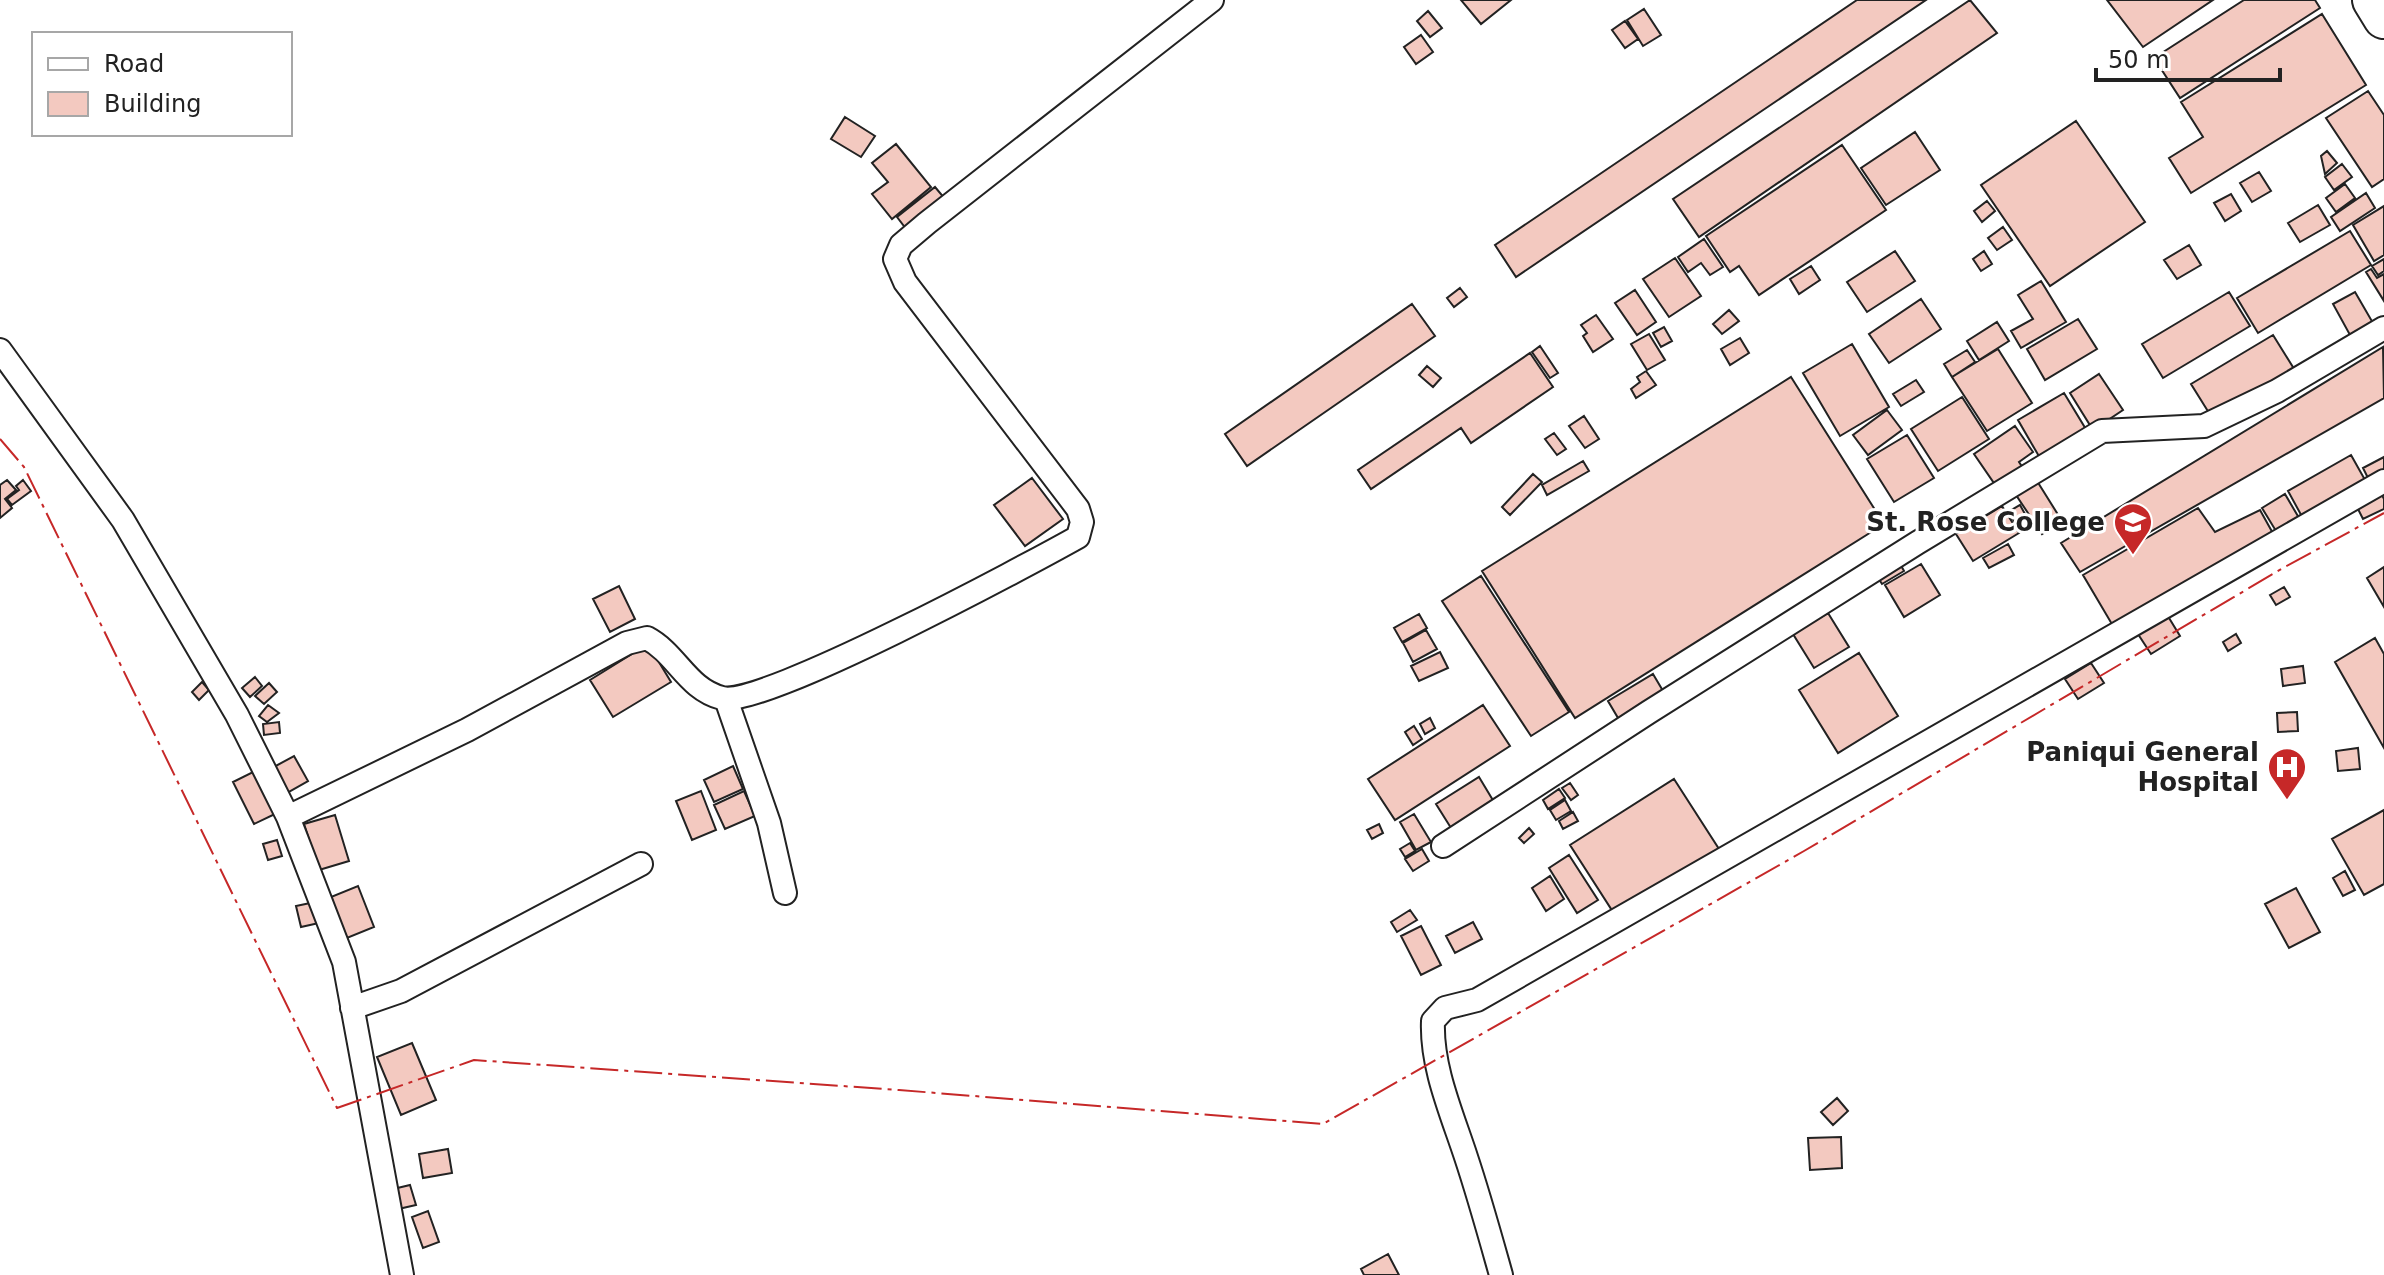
<svg xmlns="http://www.w3.org/2000/svg" width="2384" height="1275" viewBox="0 0 2384 1275" font-family="'DejaVu Sans',sans-serif">
<style>
.building{fill:#f3c9c0;stroke:#222;stroke-width:2}
.lines{fill:none;stroke-linecap:round;stroke-linejoin:round}
.street-casing{stroke:#222;stroke-width:26}
.highway-casing{stroke:#222;stroke-width:44}
.street{stroke:#fff;stroke-width:22}
.highway{stroke:#fff;stroke-width:40}
.power{stroke:#c62828;stroke-width:2;stroke-dasharray:28 6 4 6;stroke-linecap:butt}
.labels{text-anchor:middle;dominant-baseline:central;stroke-width:6;stroke-linejoin:round;paint-order:stroke}
.poi-label{font-size:26px;font-weight:bold;fill:#222;stroke:#fff;text-anchor:end}
</style>
<rect width="100%" height="100%" fill="#fff"/>
<path class="building" d="M1461 0H1511L1481 24Z
M1857 0H1926L1516 277 1495 245Z
M1970 0 1997 33 1699 237 1673 199Z
M2107 0H2213L2143 47Z
M2244 0H2315L2320 8 2180 98 2154 58Z
M1644 9 1661 35 1643 46 1627 20Z
M1428 11 1442 28 1430 37 1417 21Z
M2322 14 2366 85 2191 193 2169 158 2203 137 2181 102Z
M1625 21 1638 39 1625 48 1612 30Z
M1421 35 1433 52 1416 64 1404 47Z
M2368 91 2384 115V179L2372 187 2326 118Z
M845 117 875 136 861 157 831 139Z
M2076 121 2145 222 2050 286 1981 185Z
M1915 132 1940 170 1886 205 1861 168Z
M896 144 931 187 892 219 872 194 888 182 872 163Z
M1842 145 1886 210 1759 295 1739 266 1730 272 1706 236Z
M2327 151 2337 163 2325 174 2321 156Z
M2342 164 2352 177 2334 190 2325 177Z
M2259 172 2271 191 2252 202 2240 183Z
M2345 184 2355 198 2336 212 2326 198Z
M935 187 946 200 907 230 897 217Z
M2366 193 2375 208 2340 231 2331 217Z
M2231 194 2241 211 2225 221 2214 203Z
M1987 201 1995 211 1982 222 1974 211Z
M2318 205 2330 225 2300 242 2288 223Z
M2384 206V255L2374 261 2353 225Z
M2003 227 2012 240 1997 250 1988 238Z
M2350 231 2371 265 2258 333 2237 298Z
M1704 239 1723 267 1710 275 1701 263 1688 272 1678 257Z
M2189 245 2201 265 2177 279 2164 260Z
M1895 251 1915 281 1867 312 1847 282Z
M1984 251 1992 264 1981 271 1973 259Z
M1675 258 1701 296 1669 317 1643 279Z
M2384 259V271L2378 275 2372 266Z
M1811 266 1820 280 1799 294 1790 279Z
M2371 269 2377 278 2384 274V301L2366 272Z
M2041 281 2066 322 2021 348 2011 331 2033 319 2018 295Z
M1460 288 1467 297 1454 307 1447 298Z
M1635 290 1656 322 1637 335 1615 303Z
M2229 292 2250 326 2163 378 2142 344Z
M2355 292 2373 323 2350 335 2333 304Z
M1921 299 1941 329 1889 363 1869 334Z
M1412 304 1435 336 1247 466 1225 434Z
M1729 310 1739 321 1722 334 1713 324Z
M1596 315 1613 339 1593 352 1583 336 1587 333 1581 325Z
M2078 319 2097 349 2045 380 2027 349Z
M1997 322 2009 341 1979 360 1967 341Z
M1664 327 1672 341 1661 347 1653 333Z
M1649 334 1665 360 1647 370 1631 344Z
M2273 335 2296 372 2214 421 2191 384Z
M1740 338 1749 353 1730 365 1721 349Z
M1852 344 1889 407 1840 436 1803 373Z
M1540 346 1558 373 1550 378 1532 352Z
M2383 347 2384 398 2080 572 2061 543Z
M1998 349 2032 403 1987 431 1952 377Z
M1967 350 1975 362 1952 377 1944 364Z
M1530 353 1553 387 1471 443 1461 428 1371 489 1358 470Z
M1427 366 1441 378 1433 387 1419 375Z
M1646 371 1656 385 1636 398 1631 389 1640 382 1637 377Z
M2099 374 2123 410 2093 430 2070 393Z
M1791 377 1884 524 1575 718 1482 571Z
M1916 380 1924 392 1901 406 1893 394Z
M2064 393 2087 431 2040 458 2018 420Z
M1962 397 1989 439 1938 471 1911 429Z
M1887 410 1902 430 1868 455 1853 435Z
M1584 416 1599 439 1585 448 1569 426Z
M2015 426 2033 452 2019 462 2023 468 1996 486 1974 454Z
M1554 433 1566 449 1557 455 1545 439Z
M1907 435 1934 478 1894 502 1867 459Z
M2351 455 2369 487 2305 522 2288 491Z
M2384 457V474L2370 482 2363 468Z
M1583 461 1589 471 1547 495 1542 485Z
M1533 474 1542 482 1510 515 1502 507Z
M1032 478 1063 519 1025 546 994 505Z
M7 480 16 490 5 499 12 508 0 518V485Z
M23 480 31 491 12 505 7 499 19 490 16 486Z
M2037 481 2062 521 2042 534 2016 495Z
M2379 489 2384 499V509L2363 519 2354 501Z
M2285 494 2299 518 2276 531 2262 508Z
M2020 505 2025 514 2014 521 2008 512Z
M2002 506 2019 533 1973 561 1956 534Z
M2198 508 2215 532 2260 510 2275 537 2116 631 2083 575Z
M2008 544 2014 555 1989 568 1983 558Z
M1899 562 1904 571 1882 584 1877 576Z
M1921 564 1940 595 1904 617 1885 585Z
M2384 567V607L2367 578Z
M1481 576 1569 712 1531 736 1442 601Z
M619 586 635 619 610 632 593 599Z
M2284 587 2290 597 2276 605 2270 595Z
M1828 613 1849 647 1814 668 1793 634Z
M2166 613 2180 636 2151 654 2136 631Z
M1419 614 1427 628 1402 642 1394 628Z
M1426 630 1437 649 1413 662 1403 643Z
M2236 634 2241 643 2228 651 2223 642Z
M2375 638 2384 654V748L2335 662Z
M648 644 671 682 613 717 590 680Z
M1440 652 1448 668 1419 681 1411 666Z
M1859 653 1898 716 1838 753 1799 690Z
M2091 663 2104 683 2078 699 2065 679Z
M2303 666 2305 683 2283 686 2281 669Z
M1653 674 1666 696 1621 723 1608 701Z
M255 677 262 686 250 697 242 688Z
M202 682 209 690 199 700 192 692Z
M269 683 277 692 264 704 255 696Z
M268 705 279 713 267 722 259 716Z
M1483 705 1510 746 1395 820 1368 779Z
M2297 712 2298 731 2278 732 2277 713Z
M1430 718 1435 728 1425 734 1420 724Z
M279 722 280 733 264 735 263 724Z
M1414 726 1422 739 1413 745 1405 732Z
M2358 748 2360 769 2338 771 2336 751Z
M294 756 308 781 285 794 272 768Z
M733 766 743 789 714 802 704 780Z
M253 772 275 814 254 824 233 782Z
M1479 777 1494 802 1451 828 1436 804Z
M1674 779 1719 849 1615 915 1570 845Z
M1570 783 1578 795 1571 800 1562 788Z
M1559 789 1565 798 1548 809 1543 800Z
M701 791 716 830 692 840 676 801Z
M744 791 755 816 725 829 714 805Z
M1565 800 1571 811 1556 820 1550 810Z
M2384 810V884L2364 895 2332 839Z
M1573 812 1578 821 1563 829 1559 821Z
M1414 814 1431 842 1416 850 1400 822Z
M335 815 349 861 319 870 304 824Z
M1379 824 1383 833 1372 839 1367 830Z
M1529 828 1534 834 1524 843 1519 838Z
M277 840 282 856 268 860 263 844Z
M1410 843 1415 851 1405 857 1400 849Z
M1422 849 1429 861 1413 871 1405 859Z
M1569 855 1598 900 1577 913 1549 868Z
M2345 871 2355 890 2343 896 2333 878Z
M1550 876 1564 899 1546 911 1532 888Z
M358 886 374 927 342 940 326 899Z
M2296 888 2320 932 2289 948 2265 904Z
M315 902 319 923 301 927 296 906Z
M1410 910 1417 920 1397 932 1391 922Z
M1473 922 1482 939 1455 953 1446 936Z
M1421 926 1441 965 1421 975 1401 936Z
M412 1043 436 1100 401 1115 377 1057Z
M1837 1098 1848 1111 1833 1125 1821 1112Z
M1841 1137 1842 1168 1810 1170 1808 1138Z
M448 1149 452 1173 423 1178 419 1154Z
M410 1185 416 1205 394 1210 389 1190Z
M428 1211 439 1242 423 1248 412 1217Z
M1388 1254 1399 1275H1364L1361 1269Z"/>
<g class="lines">
<g class="street-casing">
<path id="street" d="M0 350 123 520 237 715 288 817 344 962 402 1275
M726 699 769 823 785 893
M288 817 467 730 627 643 647 638C677 654 687 689 722 698 762 708 1028 565 1078 537L1082 522 1078 509 905 282 895 259 901 245 927 223 1212 0
M1443 846 1649 712 1917 543 2102 431 2204 426 2277 391 2384 328
M352 1008 401 991 641 864
M1501 1275C1490 1236 1479 1196 1466 1157 1452 1114 1431 1067 1433 1021L1445 1008 1477 1000 2384 481"/>
</g>
<g class="highway-casing">
<path id="highway" d="M2373 0 2384 18"/>
</g>
<use href="#street" class="street"/>
<use href="#highway" class="highway"/>
<path class="power" d="M0 439 24 467 337 1108 474 1060 899 1090 1323 1124 1804 851 2283 568 2384 513"/>
</g>
<defs>
<g id="university-pin" transform="scale(2)"><path d="M0 17L-7.5 6A9.5 9.5 0 1 1 7.5 6Z" fill="#c62828" stroke="#fff"/><path d="M0-5L7-2L0 1L-7-2ZM-4 1L0 2.5L4 1V4Q0 6-4 4Z" fill="#fff"/></g>
<g id="hospital-pin" transform="scale(2)"><path d="M0 17L-7.5 6A9.5 9.5 0 1 1 7.5 6Z" fill="#c62828" stroke="#fff"/><path d="M-5-5h3v3.5h4V-5h3V5h-3V1.5h-4V5h-3Z" fill="#fff"/></g>
</defs>
<g fill-rule="evenodd">
<use href="#university-pin" x="2133" y="522"/>
<use href="#hospital-pin" x="2287" y="767"/>
</g>
<g class="labels">
<g class="poi-label">
<text x="2105" y="522">St. Rose College</text>
<text x="2259" y="752">Paniqui General<tspan x="2259" dy="30">Hospital</tspan></text>
</g>
</g>
<rect x="32" y="32" width="260" height="104" fill="#ffffff" stroke="#a7a7a7" stroke-width="2"/>
<rect x="48" y="58" width="40" height="12" fill="#ffffff" stroke="#a7a7a7" stroke-width="2"/>
<text x="104" y="72" font-size="24" fill="#222222">Road</text>
<rect x="48" y="92" width="40" height="24" fill="#f3c9c0" stroke="#a7a7a7" stroke-width="2"/>
<text x="104" y="112" font-size="24" fill="#222222">Building</text>
<path d="M2096 68v12h184v-12" fill="none" stroke="#222222" stroke-width="4"/>
<text x="2108" y="68" font-size="24" fill="#222222" stroke="#ffffff" stroke-width="6" paint-order="stroke">50 m</text>
</svg>
